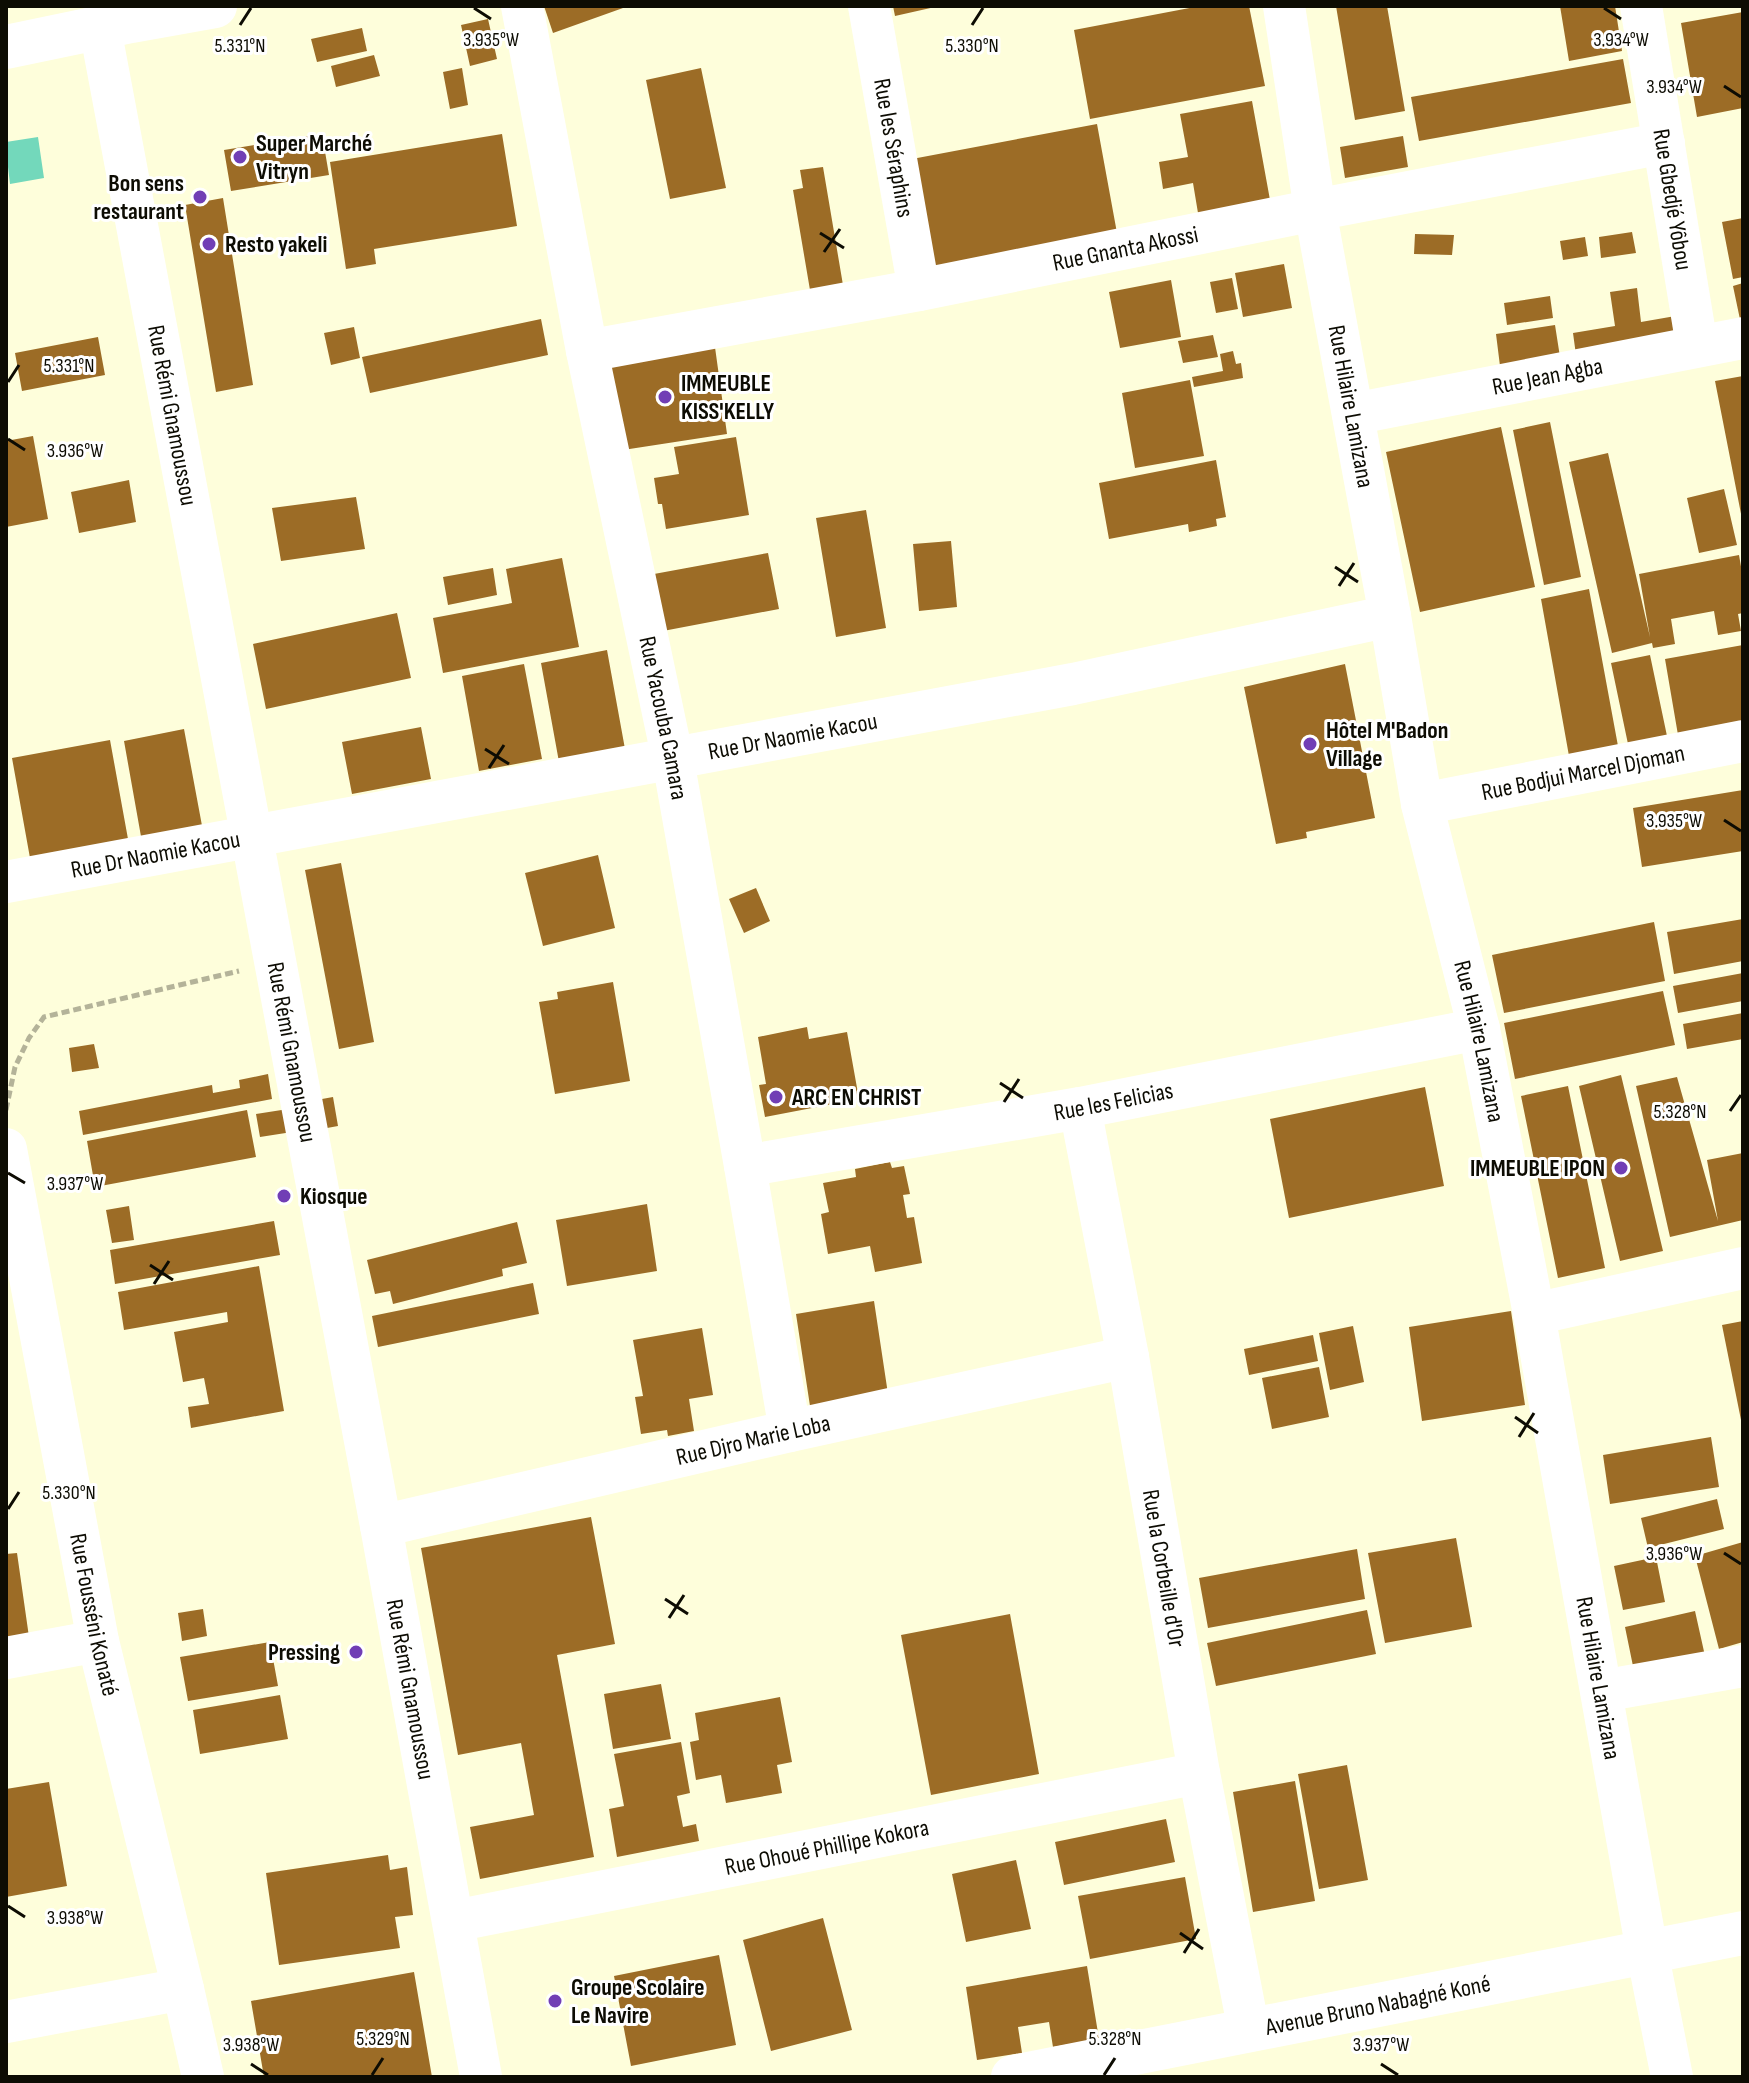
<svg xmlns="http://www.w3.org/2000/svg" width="1749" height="2083" viewBox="0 0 1749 2083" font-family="'Sofia Sans Condensed',sans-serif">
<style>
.water{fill:#73d8bb}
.building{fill:#9c6c26}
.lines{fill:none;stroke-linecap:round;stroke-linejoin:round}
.path{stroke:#b4b399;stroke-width:5;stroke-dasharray:8 4;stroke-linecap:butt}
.minor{stroke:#fff;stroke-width:42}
.tertiary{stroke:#fff;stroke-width:44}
.ticks{fill:none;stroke:#0d0c03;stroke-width:3}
.poi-dot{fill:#713eb5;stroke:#fff;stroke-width:3}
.labels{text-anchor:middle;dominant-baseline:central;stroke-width:6;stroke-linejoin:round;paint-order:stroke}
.poi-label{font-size:24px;font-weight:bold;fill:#0d0c03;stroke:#fff;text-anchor:start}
.street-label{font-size:24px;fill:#0d0c03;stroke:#fff}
.ticks-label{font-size:20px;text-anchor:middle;fill:#0d0c03;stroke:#fff;stroke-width:6;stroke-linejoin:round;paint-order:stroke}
</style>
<rect width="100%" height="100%" fill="#fefedb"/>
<path class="water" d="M38 137 44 178 10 184 8 167H6V142Z"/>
<path class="building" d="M544 6H622L623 8 553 33Z
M893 6H935V7L895 16Z
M1200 6H1249L1265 86 1090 119 1074 30Z
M1336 6H1387L1405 111 1355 120Z
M1560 6H1615L1622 51 1569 61Z
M1743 12V108L1697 117 1681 23Z
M488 19 497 59 470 66 461 25Z
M362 28 367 51 317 62 311 39Z
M374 55 380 76 336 87 331 66Z
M1623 59 1631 103 1419 141 1411 97Z
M462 68 468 105 450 109 443 72Z
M701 68 726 188 670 199 646 80Z
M1252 101 1270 200 1198 213 1193 183 1163 189 1159 162 1188 157 1180 114Z
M1097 124 1117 233 932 268 912 159Z
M322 134 329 175 231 191 224 150Z
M502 134 517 226 374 249 376 264 346 269 330 162Z
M1403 136 1408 167 1345 178 1340 147Z
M823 167 843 285 810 290 793 190 803 188 800 170Z
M223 198 253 385 216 392 185 205Z
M1743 218V277L1733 279 1722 222Z
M1632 232 1636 253 1601 258 1599 237Z
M1415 234 1454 235 1452 255 1414 254Z
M1585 237 1588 256 1563 260 1560 241Z
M1284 264 1292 308 1243 317 1235 273Z
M1232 278 1238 309 1216 313 1210 282Z
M1171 280 1181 337 1120 348 1109 292Z
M1743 283V329H1742L1733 286Z
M1637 288 1641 322 1687 314 1691 337 1576 355 1573 333 1615 326 1610 292Z
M1550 296 1553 318 1507 325 1504 303Z
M541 319 548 355 370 393 362 357Z
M1555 325 1560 357 1500 366 1496 334Z
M354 327 360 358 331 365 324 333Z
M1213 335 1218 357 1183 363 1178 341Z
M98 337 105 375 22 391 15 353Z
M714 340 727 434 623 450 599 360Z
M1233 351 1236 364 1241 363 1243 378 1194 387 1192 377 1223 371 1220 354Z
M1743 376V519H1742L1715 381Z
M1190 380 1204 456 1135 468 1122 393Z
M1550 422 1581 577 1544 585 1513 430Z
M1501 427 1535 587 1420 612 1386 452Z
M33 436 48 519 6 527V441Z
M736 437 749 515 666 529 662 504H658L654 478 679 474 674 447Z
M1608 453 1650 637 1639 574 1739 555 1743 578V613L1738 614 1741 631 1718 635 1714 611 1671 619 1675 644 1653 648 1652 643 1612 653 1569 462Z
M1216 460 1226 517 1216 519 1217 526 1189 532 1188 524 1109 539 1099 483Z
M129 480 136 522 79 533 71 492Z
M1724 489 1737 545 1699 553 1687 498Z
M356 497 365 549 281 561 272 508Z
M866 510 886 628 836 637 816 518Z
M951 541 957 607 919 611 913 544Z
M768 553 779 609 663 631 654 574Z
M562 558 579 647 443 673 433 618 512 603 506 569Z
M493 568 497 595 448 605 443 577Z
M1589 589 1618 746 1569 756 1541 599Z
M397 613 411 678 266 709 253 644Z
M1743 645V724L1678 735 1665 659Z
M607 650 625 749 559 762 541 663Z
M1650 655 1667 736 1628 744 1611 663Z
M524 664 542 759 479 771 462 676Z
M1345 664 1375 818 1306 832 1307 838 1276 844 1244 687Z
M421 727 431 779 352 794 342 742Z
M184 729 203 831 142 842 124 741Z
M110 740 128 839 30 858 12 758Z
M1743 790V851L1642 867 1633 808Z
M598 855 615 928 543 946 525 873Z
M341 863 374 1042 339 1049 305 870Z
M756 888 770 921 744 933 729 899Z
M1743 919V961L1674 974 1667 932Z
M1654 922 1665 981 1504 1013 1492 955Z
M1743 973V1001L1678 1013 1673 986Z
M613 982 630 1081 555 1094 539 1002 558 999 557 992Z
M1663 991 1675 1045 1515 1079 1504 1023Z
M1743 1013V1039L1687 1049 1683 1024Z
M807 1027 809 1039 847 1032 859 1099 765 1117 759 1085 766 1084 758 1037Z
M94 1044 99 1068 72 1072 69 1048Z
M268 1074 272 1099 83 1135 79 1111 212 1085 213 1093 240 1088 239 1080Z
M1621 1075 1663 1251 1620 1261 1579 1086Z
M1677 1077 1718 1221 1707 1160 1743 1153V1220L1670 1237 1636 1086Z
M1568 1086 1605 1268 1558 1278 1521 1096Z
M1425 1087 1444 1186 1289 1218 1270 1119Z
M333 1097 338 1126 316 1130 311 1101Z
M288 1109 292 1132 260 1137 256 1114Z
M247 1110 256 1157 95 1187 87 1141Z
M890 1162 892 1168 904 1166 910 1194 903 1195 907 1218 914 1217 922 1263 875 1272 870 1246 828 1254 821 1214 829 1212 823 1183 856 1177 855 1169Z
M647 1204 657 1271 567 1286 556 1220Z
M129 1206 134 1240 112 1243 106 1210Z
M274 1221 280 1255 115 1284 110 1250Z
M517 1222 527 1263 502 1269 503 1276 393 1304 390 1291 375 1294 367 1260Z
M259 1266 284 1411 191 1428 188 1407 209 1404 204 1378 183 1382 174 1332 228 1322 227 1312 124 1330 118 1292Z
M533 1283 539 1314 378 1347 372 1316Z
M874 1301 888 1394 810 1406 796 1314Z
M1511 1311 1525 1405 1422 1421 1409 1327Z
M1743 1321V1425H1742L1722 1325Z
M1353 1326 1364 1382 1330 1390 1319 1333Z
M702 1328 713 1395 689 1399 694 1431 668 1436 667 1430 641 1434 635 1397 643 1396 633 1340Z
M1313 1335 1318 1361 1249 1375 1244 1349Z
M1319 1367 1329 1417 1272 1429 1262 1378Z
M1711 1437 1719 1487 1610 1504 1603 1455Z
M1717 1499 1724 1529 1648 1548 1641 1518Z
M591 1517 615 1644 557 1655 594 1857 480 1879 470 1827 534 1815 521 1743 458 1755 421 1548Z
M1456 1538 1472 1627 1385 1643 1368 1553Z
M1743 1542V1642L1719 1649 1695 1556Z
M1357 1549 1365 1599 1208 1628 1199 1578Z
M17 1553 29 1637 6 1640V1554Z
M1656 1557 1665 1602 1623 1610 1614 1566Z
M203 1609 207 1636 182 1641 178 1613Z
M1367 1610 1376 1654 1216 1686 1207 1643Z
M1695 1611 1705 1656 1634 1671 1625 1627Z
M1010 1614 1039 1774 931 1795 901 1635Z
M270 1642 278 1686 188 1701 180 1657Z
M661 1684 671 1739 613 1749 604 1694Z
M280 1695 288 1739 200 1754 193 1710Z
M780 1697 792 1762 777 1765 782 1793 726 1803 721 1775 696 1780 690 1742 699 1740 695 1713Z
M681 1742 690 1793 677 1796 683 1827 696 1824 699 1841 617 1857 609 1809 624 1806 614 1754Z
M1347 1765 1368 1880 1319 1889 1298 1774Z
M1295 1781 1315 1901 1253 1912 1233 1792Z
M49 1782 67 1886 6 1897V1789Z
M1166 1819 1175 1862 1064 1885 1055 1842Z
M388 1855 390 1870 407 1867 413 1915 395 1917 400 1948 279 1965 266 1873Z
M1016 1860 1031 1929 966 1942 952 1874Z
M1185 1877 1196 1939 1090 1959 1078 1896Z
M823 1918 852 2030 771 2051 743 1940Z
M719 1955 736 2045 631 2066 614 1976Z
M1087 1966 1099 2039 1053 2047 1049 2022 1018 2027 1022 2053 977 2060 966 1987Z
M414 1972 432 2077H264L251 2001Z"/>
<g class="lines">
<path class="path" d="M6 1110 15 1067 29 1038 44 1017 239 971"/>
<g class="minor">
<path id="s1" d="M522 6 587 351 673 760 745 1166 790 1431"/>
<path id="s2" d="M869 6 919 290"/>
<path id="s3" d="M1284 6 1315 210 1390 616 1422 804 1479 1029 1534 1314 1647 1951 1672 2077"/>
<path id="s4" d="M1641 6 1697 346"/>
<path id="s5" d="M100 28 381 1526 481 2077"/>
<path id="s6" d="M587 351 919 290 1315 210 1664 143"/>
<path id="s7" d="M1353 414 1743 338"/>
<path id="s8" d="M1422 804 1743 741"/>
<path id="s9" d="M6 882 1073 684 1390 616"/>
<path id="s10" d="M1080 1108 1128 1357 1199 1773 1249 2031"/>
<path id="s11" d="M6 1149 98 1641 183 1989 203 2077"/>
<path id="s12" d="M745 1166 1080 1108 1479 1029"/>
<path d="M1534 1314 1743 1268"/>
<path id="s13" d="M381 1526 790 1431 1128 1357"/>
<path d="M6 1658 98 1641"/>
<path d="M1602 1691 1743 1666"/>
<path id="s14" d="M454 1921 1199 1773"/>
<path d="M6 2022 183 1989"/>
</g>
<g class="tertiary">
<path d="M6 47 131 21 215 6"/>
<path id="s15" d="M1013 2077 1743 1933"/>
</g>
</g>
<path class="ticks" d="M474 8 491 19M1604 8 1621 19M240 25 251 8M972 25 983 8M1724 86 1741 97M820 233 844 248M824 252 840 229M8 382 19 365M8 439 25 450M1335 567 1358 582M1339 586 1354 563M485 749 509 764M489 768 504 745M1724 820 1741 831M1000 1083 1023 1098M1004 1102 1019 1079M1730 1111 1741 1095M8 1173 25 1183M150 1265 173 1280M154 1284 169 1261M1515 1417 1538 1433M1519 1437 1534 1413M8 1509 19 1492M1724 1553 1741 1564M665 1599 688 1614M669 1618 684 1595M8 1906 25 1917M1180 1933 1203 1949M1184 1953 1199 1929M251 2064 268 2075M1381 2064 1398 2075M372 2075 383 2058M1104 2075 1115 2058"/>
<g class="poi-dot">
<circle cx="240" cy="157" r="8"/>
<circle cx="200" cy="197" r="8"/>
<circle cx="209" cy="244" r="8"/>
<circle cx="665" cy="397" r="8"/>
<circle cx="1310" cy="744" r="8"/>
<circle cx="776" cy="1097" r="8"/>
<circle cx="1621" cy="1168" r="8"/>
<circle cx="284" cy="1196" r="8"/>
<circle cx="356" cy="1652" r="8"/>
<circle cx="555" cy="2001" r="8"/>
</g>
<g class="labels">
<g class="poi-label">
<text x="256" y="143">Super Marché<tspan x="256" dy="28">Vitryn</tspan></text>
<text x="184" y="183" text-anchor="end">Bon sens<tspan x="184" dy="28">restaurant</tspan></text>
<text x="225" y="244">Resto yakeli</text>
<text x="681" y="383">IMMEUBLE<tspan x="681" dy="28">KISS'KELLY</tspan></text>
<text x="1326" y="730">Hôtel M'Badon<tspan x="1326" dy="28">Village</tspan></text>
<text x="792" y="1097">ARC EN CHRIST</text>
<text x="1605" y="1168" text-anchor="end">IMMEUBLE IPON</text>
<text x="300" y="1196">Kiosque</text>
<text x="340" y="1652" text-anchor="end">Pressing</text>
<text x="571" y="1987">Groupe Scolaire<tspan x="571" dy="28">Le Navire</tspan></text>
</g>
<g class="street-label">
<text stroke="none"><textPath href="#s2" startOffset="144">Rue les Séraphins</textPath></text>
<text stroke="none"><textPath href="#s4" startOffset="196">Rue Gbedjé Yôbou</textPath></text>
<text stroke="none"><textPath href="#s6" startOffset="548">Rue Gnanta Akossi</textPath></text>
<text stroke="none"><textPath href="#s7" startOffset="198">Rue Jean Agba</textPath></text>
<text stroke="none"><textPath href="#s3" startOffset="406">Rue Hilaire Lamizana</textPath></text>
<text stroke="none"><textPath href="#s5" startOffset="394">Rue Rémi Gnamoussou</textPath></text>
<text stroke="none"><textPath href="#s1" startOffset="726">Rue Yacouba Camara</textPath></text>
<text stroke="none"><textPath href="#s9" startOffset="800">Rue Dr Naomie Kacou</textPath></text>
<text stroke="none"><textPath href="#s8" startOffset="164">Rue Bodjui Marcel Djoman</textPath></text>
<text stroke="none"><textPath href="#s9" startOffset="152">Rue Dr Naomie Kacou</textPath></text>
<text stroke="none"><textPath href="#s3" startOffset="1054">Rue Hilaire Lamizana</textPath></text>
<text stroke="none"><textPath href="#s5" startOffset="1042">Rue Rémi Gnamoussou</textPath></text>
<text stroke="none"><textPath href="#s12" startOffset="374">Rue les Felicias</textPath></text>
<text stroke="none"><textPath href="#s13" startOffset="382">Rue Djro Marie Loba</textPath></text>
<text stroke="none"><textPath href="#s10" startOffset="468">Rue la Corbeille d'Or</textPath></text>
<text stroke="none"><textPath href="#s11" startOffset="474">Rue Fousséni Konaté</textPath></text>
<text stroke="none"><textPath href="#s3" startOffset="1702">Rue Hilaire Lamizana</textPath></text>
<text stroke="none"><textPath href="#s5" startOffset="1690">Rue Rémi Gnamoussou</textPath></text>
<text stroke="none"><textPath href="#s14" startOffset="380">Rue Ohoué Phillipe Kokora</textPath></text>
<text stroke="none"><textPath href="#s15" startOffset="372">Avenue Bruno Nabagné Koné</textPath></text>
</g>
</g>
<g class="ticks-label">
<text x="491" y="46">3.935°W</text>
<text x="1621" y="46">3.934°W</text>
<text x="972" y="52">5.330°N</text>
<text x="240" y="52">5.331°N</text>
<text x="1674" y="93">3.934°W</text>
<text x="69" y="372">5.331°N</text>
<text x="75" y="457">3.936°W</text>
<text x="1674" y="827">3.935°W</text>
<text x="1680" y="1118">5.328°N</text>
<text x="75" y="1190">3.937°W</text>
<text x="69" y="1499">5.330°N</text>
<text x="1674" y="1560">3.936°W</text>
<text x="75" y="1924">3.938°W</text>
<text x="383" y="2045">5.329°N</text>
<text x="1115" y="2045">5.328°N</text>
<text x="251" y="2051">3.938°W</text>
<text x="1381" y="2051">3.937°W</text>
</g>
<rect width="1749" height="2083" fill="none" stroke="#0d0c03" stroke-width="16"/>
</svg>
